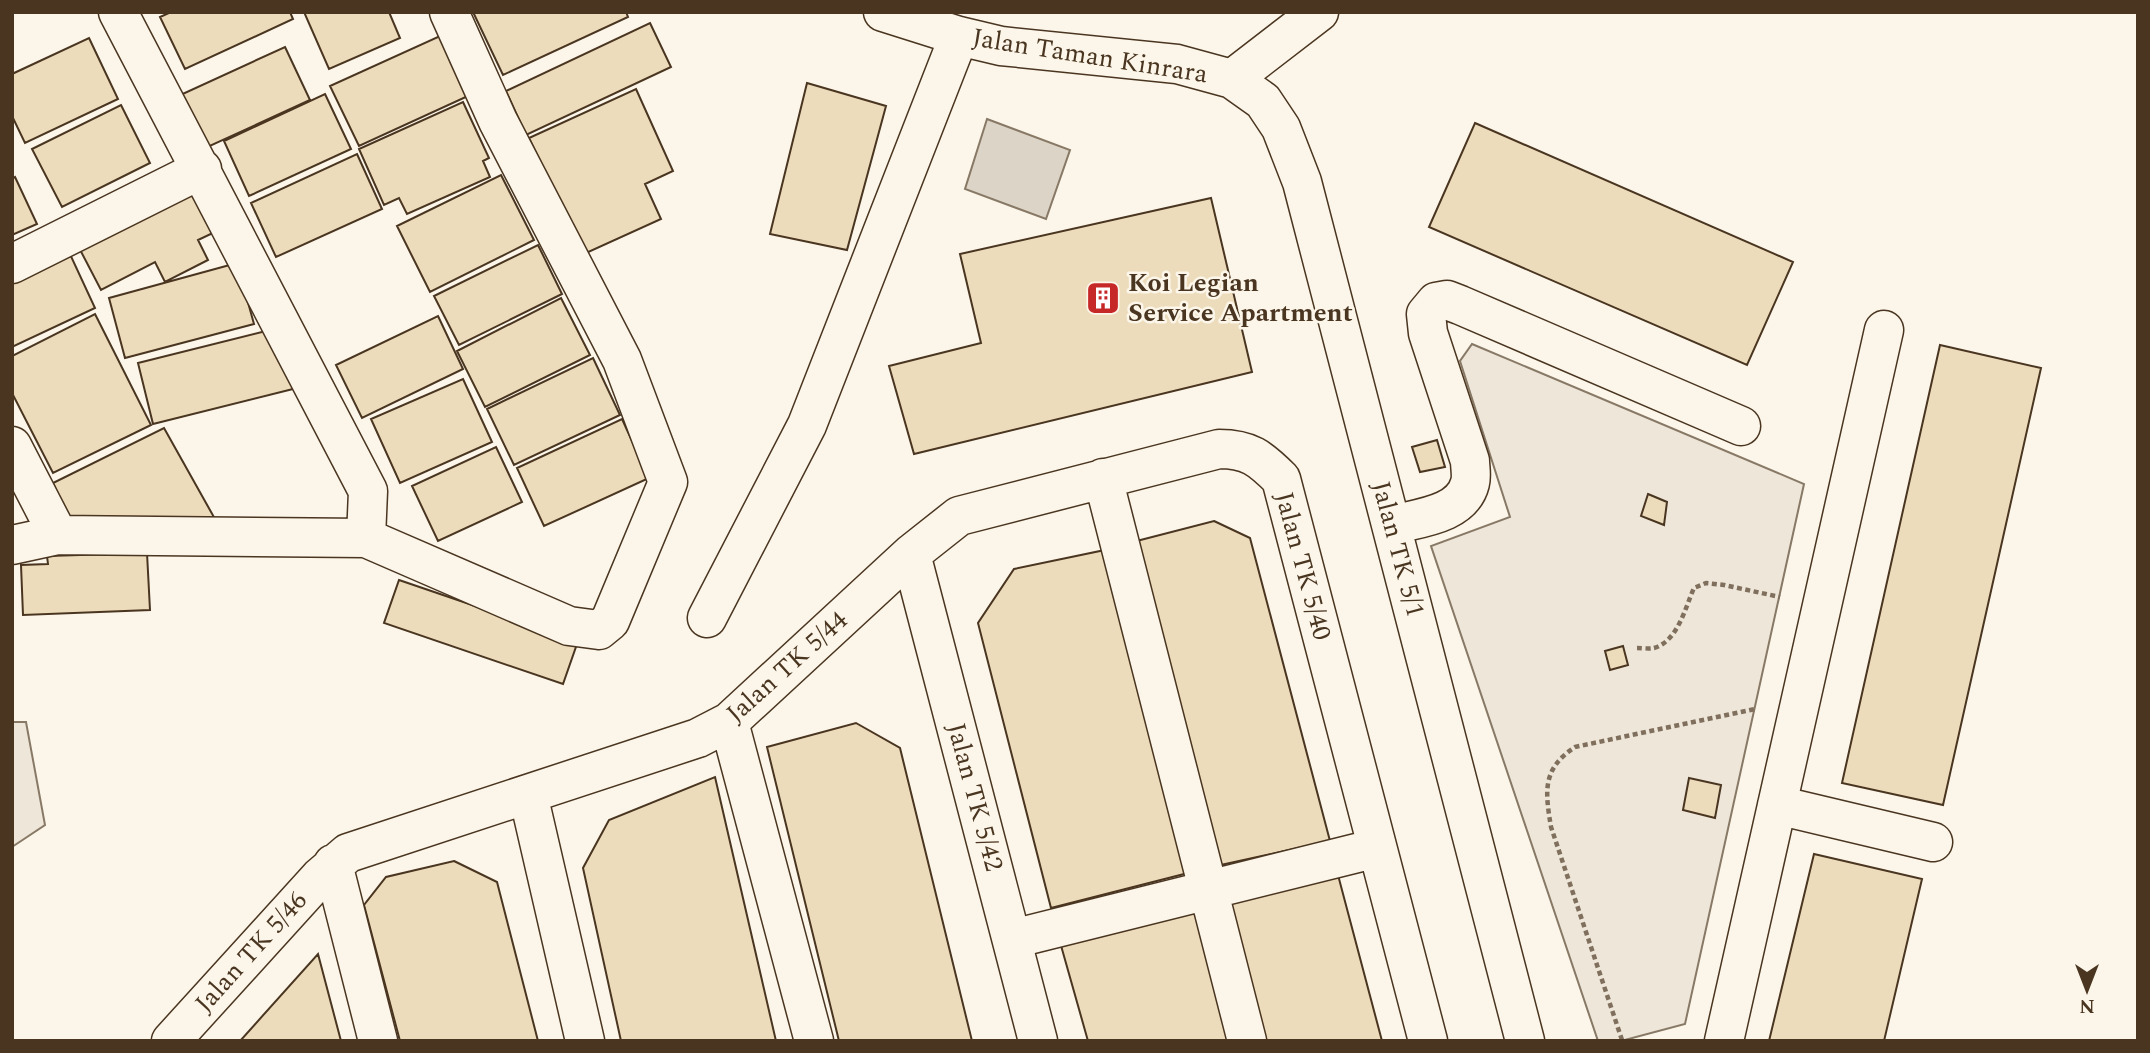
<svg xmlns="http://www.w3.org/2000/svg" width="2150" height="1053" viewBox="0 0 2150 1053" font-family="Spectral,serif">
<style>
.green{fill:#ede6d9;stroke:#887966;stroke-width:2}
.water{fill:#dcd4c6;stroke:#887966;stroke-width:2}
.building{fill:#ecdcbc;stroke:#4a3520;stroke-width:2}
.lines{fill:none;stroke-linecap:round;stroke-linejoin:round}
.minor-casing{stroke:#4a3520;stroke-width:41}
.path{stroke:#7f6f5c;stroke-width:4.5;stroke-dasharray:5 3.5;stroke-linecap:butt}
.minor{stroke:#fbf6e9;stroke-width:38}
.labels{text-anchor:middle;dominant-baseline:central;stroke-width:5;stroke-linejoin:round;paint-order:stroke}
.street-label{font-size:26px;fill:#4a3520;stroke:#fbf6e9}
.poi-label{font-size:26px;font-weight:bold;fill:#4a3520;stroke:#fbf6e9;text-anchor:start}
</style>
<rect width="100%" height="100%" fill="#fbf6e9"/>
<path class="green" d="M1472 344 1804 484 1685 1024 1621 1041H1598L1431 546 1510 517 1460 361Z
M12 722H26L45 825 12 847Z"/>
<path class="water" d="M987 119 1070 150 1046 219 965 189Z"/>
<path class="building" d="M171 12H290L293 19 185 69 160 17Z
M304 12H389L400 38 329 69Z
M473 12H626L628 17 503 75Z
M650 23 671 67 526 135 506 91Z
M440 36 468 96 359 146 330 86Z
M89 38 118 99 25 143 12 116V74Z
M285 47 310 100 201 150 176 97Z
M807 83 886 106 847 250 770 234Z
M636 89 673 171 645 184 661 219 584 254 529 138Z
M325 94 351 149 249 196 224 141Z
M463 102 489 158 483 161 490 177 407 214 399 198 384 205 359 149Z
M121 105 150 163 62 207 32 149Z
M1475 123 1793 262 1747 365 1429 227Z
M357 154 382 209 276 257 251 203Z
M501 175 534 240 430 292 397 226Z
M15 177 37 224 12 235V179Z
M189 182 215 232 198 240 208 260 165 282 155 262 101 290 75 240Z
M1211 198 1252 372 914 454 889 366 981 343 960 254Z
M538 245 562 294 459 345 434 296Z
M69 252 95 308 12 347V279Z
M237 263 254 324 125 358 109 298Z
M561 298 590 355 485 407 457 351Z
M95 314 151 425 53 473 12 393V356Z
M438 316 463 369 362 418 336 365Z
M278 328 293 389 153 424 138 363Z
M1940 345 2041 368 1943 805 1842 783Z
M593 358 620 415 514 465 487 409Z
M463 379 492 442 400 483 371 419Z
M622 419 649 478 544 526 517 468Z
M164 428 215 519 73 530 53 483Z
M1437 440 1445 467 1420 472 1412 447Z
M496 447 522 502 438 541 412 486Z
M1648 494 1667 502 1664 525 1641 516Z
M1214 521 1250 538 1330 841 1207 868 1125 544Z
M1105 550 1188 873 1051 908 978 623 1014 569Z
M147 553 150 610 23 615 21 565 48 564 47 556Z
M399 580 578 641 563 684 384 623Z
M1623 646 1628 665 1610 670 1605 651Z
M856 723 900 748 972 1041H839L767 747Z
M715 777 776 1041H621L583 868 609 820Z
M1689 778 1721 785 1715 818 1683 810Z
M1814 854 1922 879 1884 1041H1769Z
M454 861 497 882 538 1041H400L364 905 386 877Z
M1338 875 1382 1041H1255L1219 903Z
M1198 911 1230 1041H1088L1060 942Z
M318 954 341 1041H240Z"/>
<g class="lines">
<g class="minor-casing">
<path id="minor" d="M118 12 368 491 366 538
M883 12 959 36 1001 46 1177 64 1232 79 1263 101 1281 128 1302 182 1525 1041
M1232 79 1319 12
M12 264 202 169
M12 446 58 535
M1103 478 1247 1041
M1392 525C1418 518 1462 515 1470 483 1472 476 1470 467 1470 461L1428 333 1426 314 1436 302 1447 300 1460 305 1741 426
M12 545 58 535 366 538 569 626 599 630 610 621 668 482 622 360 498 121 449 12
M911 554 1038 1041
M707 618 807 425 959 36
M729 722 814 1041
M528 794 585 1041
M1777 805 1933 842
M333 864 378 1041
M1012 939 1377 848
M171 1041 320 877 348 853 698 738 729 722 911 554 959 516 1219 449C1249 449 1260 458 1281 479L1428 1041
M1724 1041 1884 330"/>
</g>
<path class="path" d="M1637 648C1642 648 1649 649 1654 648 1678 641 1685 608 1694 588L1706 583 1724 585 1780 597
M1622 1040 1551 827C1545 791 1542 769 1575 747L1755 709"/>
<use href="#minor" class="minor"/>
</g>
<defs>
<g id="building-square" transform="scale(1.75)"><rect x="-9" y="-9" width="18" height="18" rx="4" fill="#c62828" stroke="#fbf6e9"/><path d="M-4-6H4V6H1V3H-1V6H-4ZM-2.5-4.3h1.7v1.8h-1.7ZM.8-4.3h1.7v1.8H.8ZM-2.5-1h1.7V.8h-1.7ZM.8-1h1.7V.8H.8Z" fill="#fff"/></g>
</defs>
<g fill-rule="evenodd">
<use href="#building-square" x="1103" y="298"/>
</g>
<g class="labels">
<g class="street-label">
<text transform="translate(1090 56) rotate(9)">Jalan Taman Kinrara</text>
<text transform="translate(1398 549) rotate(75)">Jalan TK 5/1</text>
<text transform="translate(1303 566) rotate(75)">Jalan TK 5/40</text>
<text transform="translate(787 667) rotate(-42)">Jalan TK 5/44</text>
<text transform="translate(975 797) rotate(75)">Jalan TK 5/42</text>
<text transform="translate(251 952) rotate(-48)">Jalan TK 5/46</text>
</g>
<g class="poi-label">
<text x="1128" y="283">Koi Legian<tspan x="1128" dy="30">Service Apartment</tspan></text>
</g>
</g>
<rect width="2150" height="1053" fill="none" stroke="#4a3520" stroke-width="28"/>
<g transform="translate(2087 990) rotate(180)" stroke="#fbf6e9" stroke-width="5" paint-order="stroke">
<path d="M0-5L12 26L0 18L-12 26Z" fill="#4a3520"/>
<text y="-10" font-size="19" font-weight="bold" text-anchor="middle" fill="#4a3520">N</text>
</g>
</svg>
